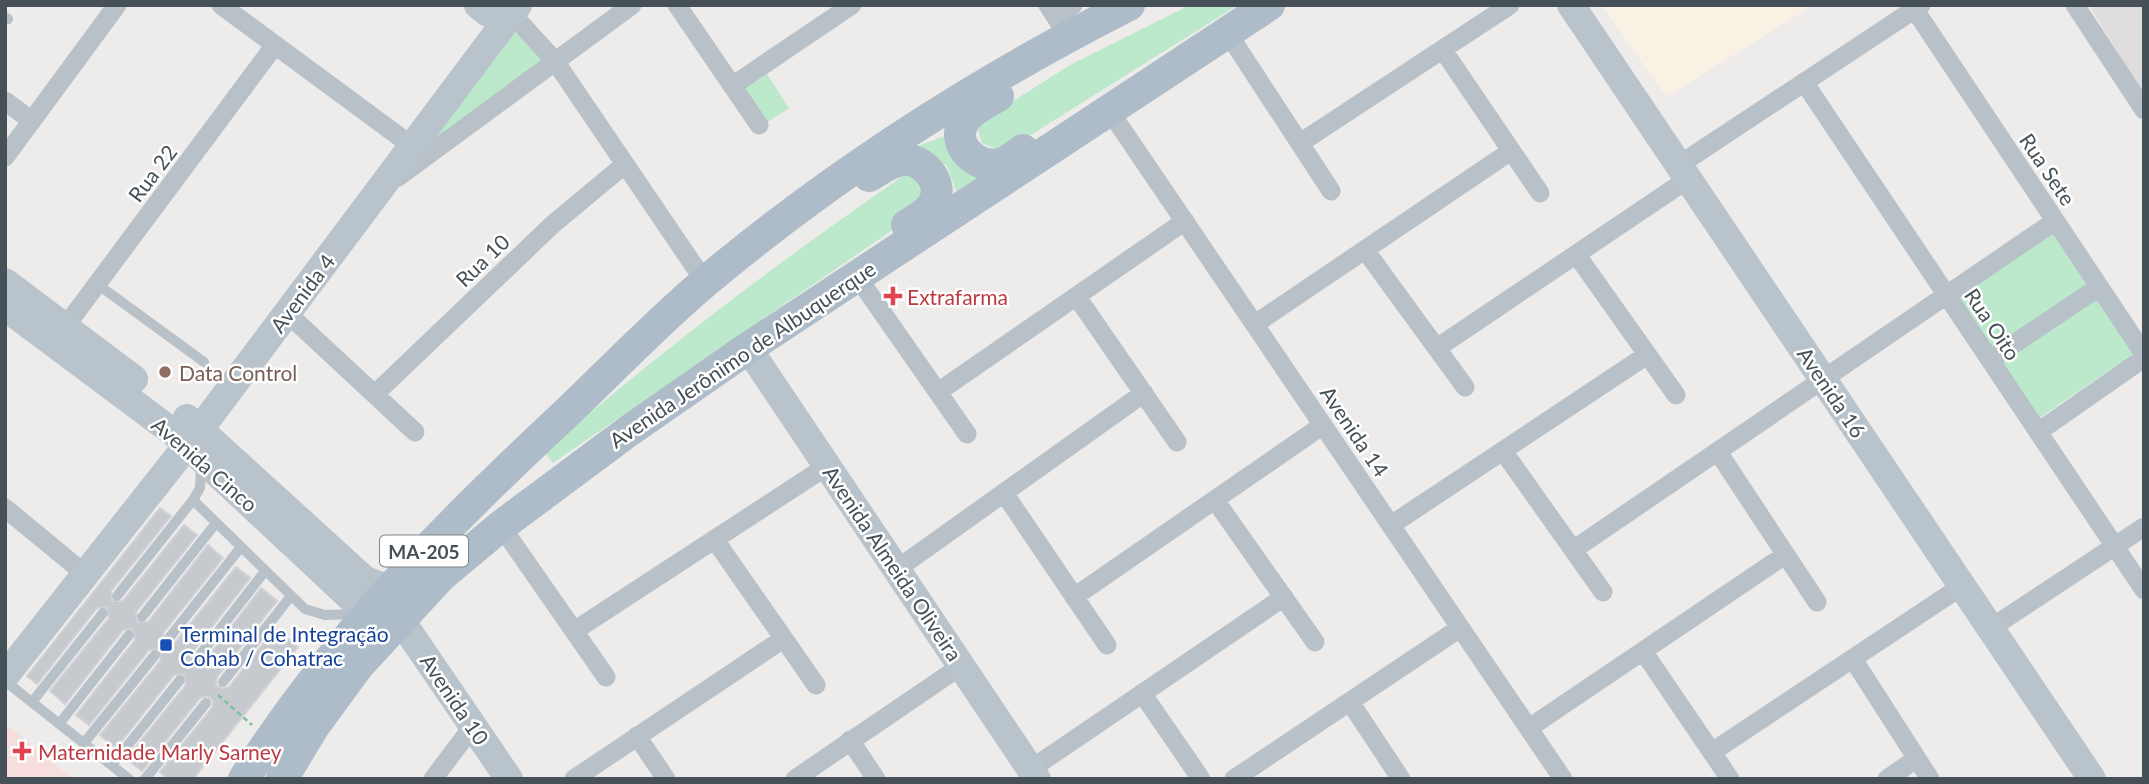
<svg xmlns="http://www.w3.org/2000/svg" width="2149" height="784" viewBox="0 0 2149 784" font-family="Lato,sans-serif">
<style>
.commercial{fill:#f9f2e4}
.education{fill:#dfdcdd}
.medical{fill:#f7dddc}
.green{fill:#bce9cb}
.building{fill:#c6c9ce;stroke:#d0d2d6;stroke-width:2}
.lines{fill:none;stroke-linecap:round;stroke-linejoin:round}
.path{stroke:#78c399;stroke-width:2.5;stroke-dasharray:5 3.5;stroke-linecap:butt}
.lane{stroke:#b8c1c7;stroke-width:10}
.street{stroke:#b8c1c7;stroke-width:19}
.secondary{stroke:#b8c3cc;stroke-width:28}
.primary{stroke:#adbcc8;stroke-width:32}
.health-dot{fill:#e0444e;stroke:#fff;stroke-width:2.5}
.education-dot{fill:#8d6e63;stroke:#fff;stroke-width:2.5}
.transit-dot{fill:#1a4fb4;stroke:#fff;stroke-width:2.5}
.labels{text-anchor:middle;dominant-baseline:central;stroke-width:5;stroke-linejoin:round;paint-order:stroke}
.shield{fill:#fff;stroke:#7e8489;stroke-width:2}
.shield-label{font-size:19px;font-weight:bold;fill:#465057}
.street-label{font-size:21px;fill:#465057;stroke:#fff}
.health-label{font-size:21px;fill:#be3a42;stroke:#fff;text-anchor:start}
.education-label{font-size:21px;fill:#785e54;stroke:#fff;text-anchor:start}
.transit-label{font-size:21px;fill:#164399;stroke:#fff;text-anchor:start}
</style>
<rect width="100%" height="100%" fill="#eeebeb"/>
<path class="commercial" d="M1602 5H1813L1666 97Z"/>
<path class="education" d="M2089 5H2144V86L2140 89Z"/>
<path class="medical" d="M5 724 73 779H5Z"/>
<path class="green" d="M1190 5H1238L1007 150 1001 152 982 143 978 130 982 121 1070 65Z
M512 23 549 60 417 167Z
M767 74 789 108 765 124 743 89Z
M950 134 988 176 957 194 947 166 915 147Z
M913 173 929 205 553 463 544 452C661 351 779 261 906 174Z
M2052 233 2133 354 2038 419 1956 298Z"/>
<path class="building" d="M160 508 171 516 111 591 112 601H123L184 525 197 535 136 612 137 622H148L208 545 223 558 163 633 164 643H175L236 567 250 578 190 655 191 665H202L261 588 277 601 217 677 216 685 223 689 229 687 275 629 298 647 193 779H168L160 772 212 708 213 701 208 696 200 698 142 771 126 759 186 685 184 674 174 675 116 748 100 735 161 660 159 649 149 650 89 725 76 715 135 640 133 629 123 630 65 704 50 691 109 618 107 607 97 608 37 684 27 676Z"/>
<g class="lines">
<path class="path" d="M218 695 252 725"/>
<path class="lane" d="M5 17 8 19
M97 284 204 362
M193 500 305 609 325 615 357 614
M117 596 193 500 200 488 201 468
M142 617 216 523
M169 638 241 547
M196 660 265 571
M5 681 129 779
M223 682 291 596
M32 702 103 613
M59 724 129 635
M84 743 155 655
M112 765 180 680
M145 779 206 703"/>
<path class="street" d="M221 5 412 146
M677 5 759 125
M1048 5 1068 36
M2075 5 2144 110
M1915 10 2144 354
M512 14 555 61 705 282
M1056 17 1073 5
M1227 32 1331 191
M1443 50 1540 193
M1804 82 2144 590
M732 86 852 5
M5 101 32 121
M1109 110 1563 779
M1300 143 1510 5
M5 157 117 5
M1679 165 1921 5
M398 177 632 5
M1365 250 1465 387
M1576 254 1676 395
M856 275 967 434
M1077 297 1177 442
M287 313 415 432
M1255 324 1511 151
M65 327 275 45
M1437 348 1688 179
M1990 360 2099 287
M938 392 1185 221
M375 394 552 225 624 165
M2038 432 2144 358
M1503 451 1603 592
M1718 452 1817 602
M1004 493 1107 645
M1215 500 1315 642
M5 508 85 574
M1391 525 1647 355
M501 526 606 677
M715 540 816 685
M1573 550 2055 221
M897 569 1144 393
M1074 597 1323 425
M1991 628 2144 527
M574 631 827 466
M1643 651 1730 779
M1853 659 1930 779
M1142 693 1201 779
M1350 702 1401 779
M1529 728 1785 555
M637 736 666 779
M850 740 876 779
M1712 752 1962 586
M1031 769 1284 597
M433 779 473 726
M574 779 783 639
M795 779 961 666
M1234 779 1460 628
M1887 779 1916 759"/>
<path class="secondary" d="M478 5 488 13 512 14
M1571 5 2092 779
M5 282 134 379
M5 307 174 433 368 614 383 619H400L509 779
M748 348 1037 779
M187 418 364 579 380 586 394 585
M5 676 200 429 518 5"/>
<path class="primary" d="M998 96C987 103 969 110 963 123 951 145 977 169 999 164 1007 163 1015 155 1023 150
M869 176C880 170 890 161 903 160 922 158 943 181 935 200 931 212 917 219 907 225
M244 779C332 641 439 532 558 421 607 375 654 325 705 282 834 174 979 81 1129 5
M282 779 314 726 358 666 441 576 501 526 630 430 748 348 1269 5"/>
</g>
<g class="health-dot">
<path d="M889.5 285.5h7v7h7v7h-7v7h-7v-7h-7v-7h7z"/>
<path d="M18.5 740.5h7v7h7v7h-7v7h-7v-7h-7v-7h7z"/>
</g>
<circle class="education-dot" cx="165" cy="372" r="7"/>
<rect class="transit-dot" x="159" y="638" width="14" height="14" rx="3.5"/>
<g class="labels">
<rect class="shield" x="380" y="535.5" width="88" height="31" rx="5"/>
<g class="shield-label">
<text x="424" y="551">MA-205</text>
</g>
<g class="street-label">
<text transform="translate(2048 169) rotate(56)">Rua Sete</text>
<text transform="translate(152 173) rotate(-53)">Rua 22</text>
<text transform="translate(482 260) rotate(-44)">Rua 10</text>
<text transform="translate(302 293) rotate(-53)">Avenida 4</text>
<text transform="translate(1993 324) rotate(56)">Rua Oito</text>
<text transform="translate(742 354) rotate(-34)">Avenida Jerônimo de Albuquerque</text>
<text transform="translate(1832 392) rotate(56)">Avenida 16</text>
<text transform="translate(1355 431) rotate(56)">Avenida 14</text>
<text transform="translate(205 464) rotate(41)">Avenida Cinco</text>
<text transform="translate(893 563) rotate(56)">Avenida Almeida Oliveira</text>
<text transform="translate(455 699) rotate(56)">Avenida 10</text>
</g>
<g class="health-label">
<text x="907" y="296">Extrafarma</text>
<text x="38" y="751">Maternidade Marly Sarney</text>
</g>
<g class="education-label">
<text x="179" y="372">Data Control</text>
</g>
<g class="transit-label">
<text x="180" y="633">Terminal de Integração<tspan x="180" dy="24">Cohab / Cohatrac</tspan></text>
</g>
</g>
<rect width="2149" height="784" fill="none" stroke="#465057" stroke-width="14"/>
</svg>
